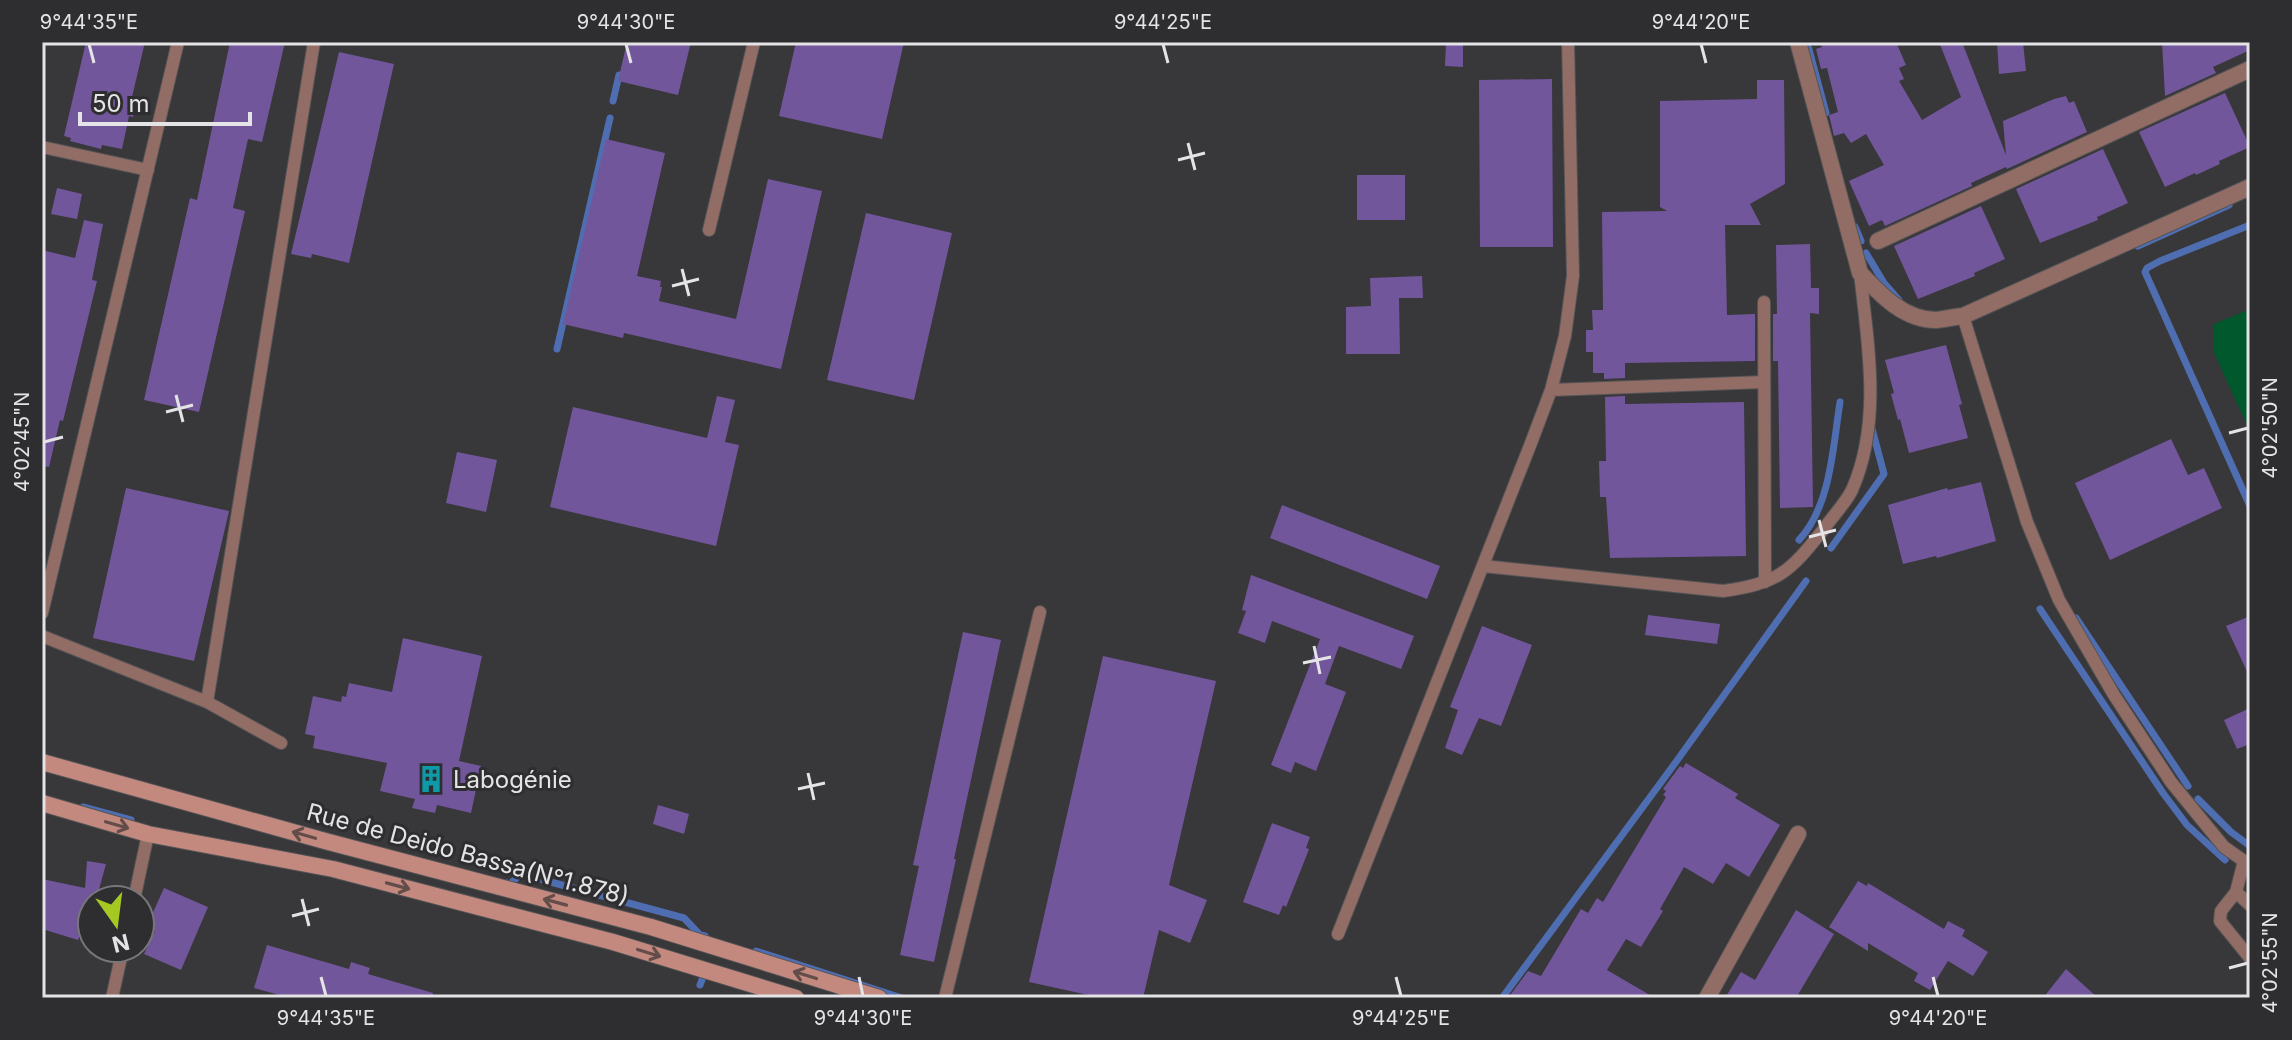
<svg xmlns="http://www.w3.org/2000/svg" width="2292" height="1040" viewBox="0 0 2292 1040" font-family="Inter,sans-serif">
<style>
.green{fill:#01582d}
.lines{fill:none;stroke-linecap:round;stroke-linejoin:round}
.stream{stroke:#4f6eb1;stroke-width:7}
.building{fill:#72569b}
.service-casing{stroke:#545355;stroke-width:14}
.minor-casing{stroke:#545355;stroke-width:18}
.secondary-casing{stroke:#545355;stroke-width:18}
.service{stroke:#926d65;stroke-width:12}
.minor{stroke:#926d65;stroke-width:16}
.secondary{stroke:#c4897e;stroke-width:16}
.oneway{stroke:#624d4b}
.ticks{fill:none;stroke:#e4e3e5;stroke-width:3}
.labels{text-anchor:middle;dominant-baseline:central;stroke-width:6;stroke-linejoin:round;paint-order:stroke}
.poi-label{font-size:24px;fill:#e4e3e5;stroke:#2e2d30;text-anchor:start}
.street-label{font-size:24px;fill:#e4e3e5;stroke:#2e2d30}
.neatline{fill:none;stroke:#e4e3e5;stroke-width:3}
.ticks-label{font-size:20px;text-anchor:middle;fill:#e4e3e5}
</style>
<rect width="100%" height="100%" fill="#38373a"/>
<path class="green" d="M2250 309V432L2214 353V324Z"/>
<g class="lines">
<path class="stream" d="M1808 46 1826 113
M613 101 619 75
M2250 225 2160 261 2147 268 2145 272 2250 506
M1855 227 1861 241
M2138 246 2229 205
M1866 253 1884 283 1899 300
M557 349 610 118
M1799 540C1831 506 1833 446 1840 402
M1831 548 1884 474 1871 425
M2040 609 2163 793 2187 825 2225 860
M2076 618 2188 786
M2198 799 2231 832 2250 846
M83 807 131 820
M507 883 510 884 521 874 684 918 700 935 705 936
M756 951 902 998
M700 985 705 972
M1502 998 1673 766 1806 581"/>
</g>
<path class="building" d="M86 42H145L132 97 138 99 133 117 129 116 122 149 102 145 101 149 70 141 71 138 64 136Z
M230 42H285L262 142 248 139 233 208 245 211 199 412 144 400 190 198 197 200Z
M627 42H691L678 95 618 81Z
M796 42H904L882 139 779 116Z
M1820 42H1896L1906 65 1899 68 1904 79 1899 81 1922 120 1961 97 1939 42H1962L2006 155 2003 121 2054 99 2066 96 2069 103 2074 101 2087 132 2007 169 2006 167 1971 183 1972 186 1885 226 1882 220 1869 226 1849 181 1884 165 1866 134 1851 143 1844 133 1834 136 1829 115 1838 112 1827 68 1821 69 1816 49 1822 47Z
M1997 42H2023L2026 71 1999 74Z
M2162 42H2250V50L2213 67 2216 73 2165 96Z
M1446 43H1463V67L1445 66Z
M339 52 394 64 349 263 312 254 311 258 291 254Z
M1552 79 1553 247H1480L1479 80Z
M1757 80H1784L1785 184 1750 204 1761 225H1725L1727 315 1755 314V361L1625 363V378L1604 379V373H1593V352H1586V330H1593L1592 310H1603L1602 212 1667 211 1660 207V101L1757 99Z
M2225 93 2250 147 2219 161 2220 164 2196 175 2195 173 2165 187 2139 132Z
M606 139 665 153 637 276 661 281 660 287H662L659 301 736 319 768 179 822 191 781 369 624 333 623 338 563 324Z
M2103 149 2128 203 2097 217 2098 220 2040 243 2016 189Z
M1357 175H1405V220H1357Z
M57 188 82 194 77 219 51 214Z
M1981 206 2005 259 1974 273 1975 276 1918 299 1894 246Z
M866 213 952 233 914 400 827 380Z
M84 220 103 224 92 280 97 281 63 421 60 420 49 467 42 466V250L75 258Z
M1810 244 1811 288H1819V314L1810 313 1813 507 1780 508 1778 361H1773V314H1777L1776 245Z
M1422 276 1423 298H1399L1400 354H1346V307L1371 306 1370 278Z
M1946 345 1962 404 1959 405 1968 438 1909 453 1900 419 1898 420 1891 394 1894 393 1885 360Z
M717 396 735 400 725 442 739 445 716 546 550 507 573 407 707 438Z
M1625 396V404L1744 402 1746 556 1610 558 1606 497H1600L1599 461H1606L1605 397Z
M2171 439 2188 475 2204 468 2222 508 2110 560 2075 483Z
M457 452 497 460 486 512 446 503Z
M1981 482 1996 541 1937 558 1936 556 1903 564 1888 505 1947 488 1948 490Z
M126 488 229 511 194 661 93 638Z
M1282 505 1440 566 1427 599 1270 538Z
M1251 575 1414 636 1401 669 1339 646 1325 684 1346 692 1316 771 1295 762 1291 773 1271 765 1320 639 1272 621 1265 643 1238 633 1246 611 1242 610Z
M1648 615 1720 624 1717 644 1645 635Z
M2250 616V678L2226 626Z
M1482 626 1532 645 1501 726 1479 718 1462 755 1445 748 1458 710 1450 707Z
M963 632 1001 640 954 859H956L934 962 900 955 919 866 913 865Z
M403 638 482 656 459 761 481 766 471 813 437 805 435 813 412 808 415 799 380 791 387 763 313 748 315 736 305 734 313 696 341 702 342 696 346 697 349 683 392 692Z
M1103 656 1216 681 1169 885 1207 900 1190 943 1159 930 1143 998H1102L1029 982Z
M2250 708V744L2237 749 2224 720Z
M1686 763 1738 794 1735 798 1780 825 1749 877 1726 863 1713 884 1684 867 1660 909 1663 911 1641 947 1626 939 1607 970 1655 998H1508L1528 971 1541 976 1581 909 1588 913 1597 898 1603 902 1666 797 1663 795 1666 791 1663 789 1680 766 1683 768Z
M658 805 689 814 684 834 653 824Z
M1272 823 1310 837 1306 848 1309 849 1302 867 1286 907 1283 905 1279 915 1243 902Z
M87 861 106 864 96 900H92V914L88 930 83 928 78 940 42 929V879L85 888Z
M1858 881 1867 886 1868 883 1944 929 1948 921 1965 930 1962 936 1988 952 1973 976 1948 961 1930 990 1914 981 1918 973 1868 943V951L1829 927Z
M164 888 208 907 181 970 144 954 155 931 146 928Z
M1796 910 1834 934 1796 998H1725L1741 972 1755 980Z
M267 945 349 969 351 962 370 968 368 974 433 993 432 998H290L254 988Z
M2066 969 2098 998H2043Z"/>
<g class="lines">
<g class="service-casing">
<path id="service" d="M42 147 148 170
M709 230 754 42
M1764 302 1765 582
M1963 316 2027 522 2059 600 2114 695 2171 782 2224 847 2244 861 2250 862
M1551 390 1764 382
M1483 566 1723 591C1778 583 1789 573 1823 530 1832 517 1845 504 1852 490 1882 422 1868 345 1860 273
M42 613 178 42
M42 636 207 702 281 743
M207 702 314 42
M2244 861 2236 892 2221 911 2220 921 2250 958
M2236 892 2250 905
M134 900 148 834
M1338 934 1531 443 1551 390 1565 336 1573 276 1568 42
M112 998 123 948
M945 998 1040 612"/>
</g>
<g class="minor-casing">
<path id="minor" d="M1798 42 1860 273C1881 295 1904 320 1936 320 1945 319 1954 317 1963 316L2250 187
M1878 241 2250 69
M1707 998 1798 834"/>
</g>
<g class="secondary-casing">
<path id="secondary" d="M42 762 325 841 651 927 879 998
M42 803 148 834 333 869 613 942 796 998"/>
</g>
<use href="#service" class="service"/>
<use href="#minor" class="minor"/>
<use href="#secondary" class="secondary"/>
</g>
<defs><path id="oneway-shaft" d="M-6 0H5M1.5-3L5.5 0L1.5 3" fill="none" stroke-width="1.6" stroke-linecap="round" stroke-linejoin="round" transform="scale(2)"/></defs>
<g class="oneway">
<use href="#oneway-shaft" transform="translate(117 825) rotate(16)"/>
<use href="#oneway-shaft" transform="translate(304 835) rotate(-164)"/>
<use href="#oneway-shaft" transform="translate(398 886) rotate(15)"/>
<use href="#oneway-shaft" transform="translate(555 902) rotate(-165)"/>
<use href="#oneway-shaft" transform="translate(649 953) rotate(17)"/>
<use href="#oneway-shaft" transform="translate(805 975) rotate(-163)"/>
</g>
<path class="ticks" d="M89 44 94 63M626 44 631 63M1163 44 1168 63M1701 44 1706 63M1188 143 1195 170M1178 160 1205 153M682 269 689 296M672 286 699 279M176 395 183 422M166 412 193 405M2229 433 2248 428M44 442 63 437M1819 520 1826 547M1809 537 1836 530M1314 646 1320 674M1303 663 1331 657M808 773 814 800M798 789 825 783M302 899 309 926M292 916 319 909M2229 968 2248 963M321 977 326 996M859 977 863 996M1396 977 1401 996M1933 977 1938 996"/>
<defs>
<g id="building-bare" transform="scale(2.16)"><path d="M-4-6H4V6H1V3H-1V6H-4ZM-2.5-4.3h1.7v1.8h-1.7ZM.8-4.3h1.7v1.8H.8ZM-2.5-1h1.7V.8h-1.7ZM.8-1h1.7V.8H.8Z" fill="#0f9aa8" stroke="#2e2d30" stroke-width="2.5" paint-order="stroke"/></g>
</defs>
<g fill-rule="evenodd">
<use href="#building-bare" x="431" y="779"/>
</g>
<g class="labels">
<g class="poi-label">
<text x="453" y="779">Labogénie</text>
</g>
<g class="street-label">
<text transform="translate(468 854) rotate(15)">Rue de Deido Bassa(N°1.878)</text>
</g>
</g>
<rect width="2292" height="1040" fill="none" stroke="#2e2d30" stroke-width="88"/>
<g transform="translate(116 924) rotate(166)"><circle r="38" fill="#2e2d30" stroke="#777678" stroke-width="2"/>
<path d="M0-6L14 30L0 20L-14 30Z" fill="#a5c823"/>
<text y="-12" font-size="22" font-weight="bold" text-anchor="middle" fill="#e4e3e5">N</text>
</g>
<path d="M80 112v12h170v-12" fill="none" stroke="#e4e3e5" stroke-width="4"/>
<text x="92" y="112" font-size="24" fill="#e4e3e5" stroke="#2e2d30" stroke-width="6" paint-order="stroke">50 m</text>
<rect x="44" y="44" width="2204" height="952" class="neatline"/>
<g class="ticks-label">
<text x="89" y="29">9°44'35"E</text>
<text x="626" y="29">9°44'30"E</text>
<text x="1163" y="29">9°44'25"E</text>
<text x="1701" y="29">9°44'20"E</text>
<text transform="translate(2270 428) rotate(-90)" y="7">4°02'50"N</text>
<text transform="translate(22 442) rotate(-90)" y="7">4°02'45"N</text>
<text transform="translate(2270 963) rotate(-90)" y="7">4°02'55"N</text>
<text x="326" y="1025">9°44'35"E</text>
<text x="863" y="1025">9°44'30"E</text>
<text x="1401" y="1025">9°44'25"E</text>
<text x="1938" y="1025">9°44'20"E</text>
</g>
</svg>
